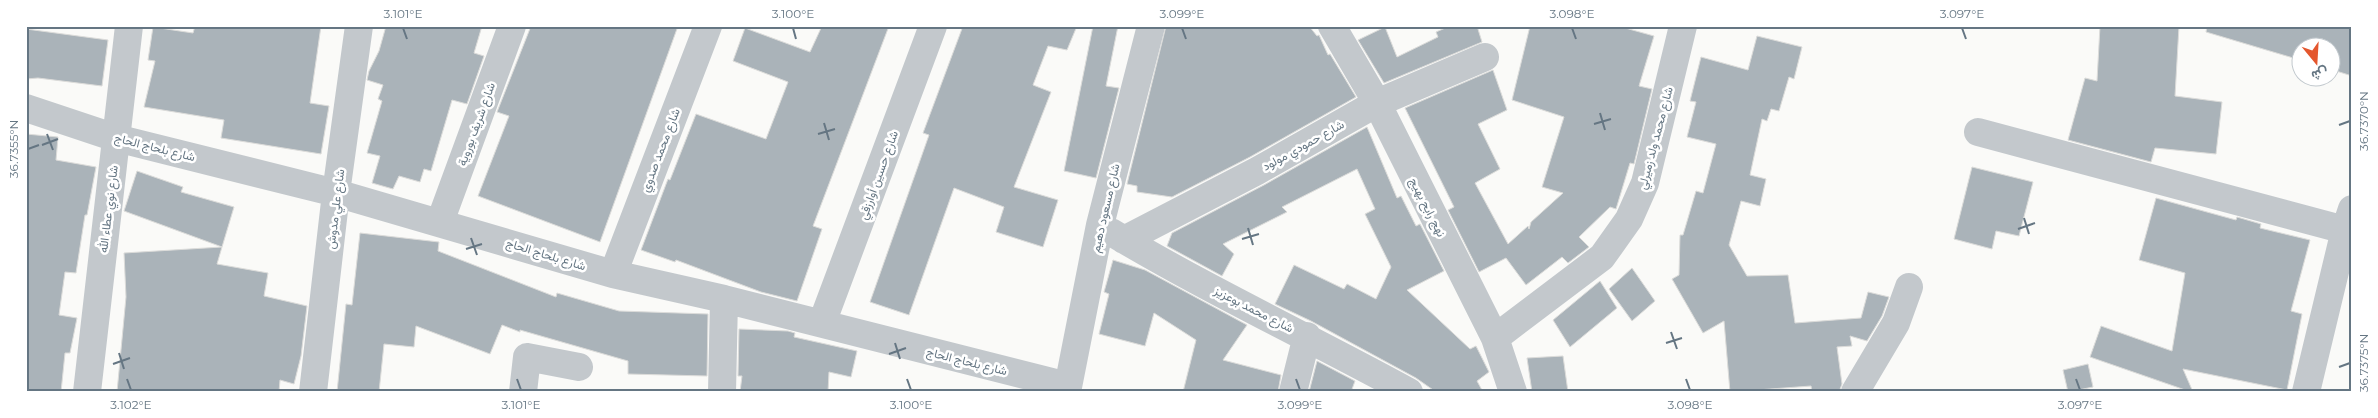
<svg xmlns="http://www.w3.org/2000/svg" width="2378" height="418" viewBox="0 0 2378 418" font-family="Montserrat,Vazirmatn,sans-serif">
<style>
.building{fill:#aab3b9;stroke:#dcdcda}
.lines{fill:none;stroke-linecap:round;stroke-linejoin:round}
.minor{stroke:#c3c8cc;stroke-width:28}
.ticks{fill:none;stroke:#657683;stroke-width:2}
.labels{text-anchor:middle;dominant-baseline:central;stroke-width:5;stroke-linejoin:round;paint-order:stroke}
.street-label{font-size:12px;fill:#657683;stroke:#fff}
.neatline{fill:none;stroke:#657683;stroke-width:2}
.ticks-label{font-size:12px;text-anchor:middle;fill:#657683}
</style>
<rect width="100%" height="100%" fill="#fafaf8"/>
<path class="building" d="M195 26H321L310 103 329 106 321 154 221 138 224 120 144 107 155 61 148 60 153 27 193 33Z
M386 26H482L474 53 484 56 467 104 452 100 431 171 424 169 420 182 399 176 393 189 372 183 380 156 367 153 382 101 378 99 383 85 367 80 369 71 379 51Z
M531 26H678L600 242 478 196 509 116 497 112Z
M822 26H889L813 226 822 229 797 301 761 292 676 260 675 262 641 250 668 179 670 180 696 114 766 139 788 82 733 61 745 28 810 52Z
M963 26H1077L1067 50 1048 46 1033 85 1051 92 1014 187 1058 200 1043 247 996 232 1004 207 954 188 909 315 870 302 929 135 923 133Z
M1093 26H1118L1106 86 1119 88 1096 178 1064 171Z
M1166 26H1309L1317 36 1319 35 1328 55 1330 54 1356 97 1250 157 1172 197 1137 192V186L1127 184Z
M1450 26H1477L1482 42 1384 83 1358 40 1385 27 1397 57 1438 37 1436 32Z
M1530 26H1618L1654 36 1639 86 1652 89 1634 164 1630 163 1616 209 1610 207 1579 237 1589 247 1568 263 1562 257 1526 285 1506 258 1479 272 1448 210 1454 207 1405 108 1493 70 1507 110 1478 124 1500 169 1475 183 1508 244 1528 226 1529 229 1531 222 1563 193 1542 187 1564 117 1512 100Z
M2100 26H2179L2175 96 2222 102 2216 154 2155 148 2151 162 2068 140 2085 78 2097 81Z
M2207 26H2352V76L2330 69V48H2300V60L2206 32Z
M26 29 108 40 102 86 38 78 26 79Z
M1757 36 1802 47 1794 79 1789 77 1779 111 1771 109 1767 121 1762 119 1750 175 1766 179 1760 206 1741 201 1729 245 1747 276 1788 275 1795 323 1861 318 1868 292 1889 297 1882 316 1867 341 1850 336 1852 346 1837 347 1842 384 1839 392H1812L1811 386 1730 392 1724 321 1703 333 1672 279 1679 275 1680 235H1683L1696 191 1703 193 1716 144 1687 137 1696 102 1690 101 1701 57 1748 70Z
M1367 127 1397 198 1401 196 1416 226 1420 224 1444 271 1407 290 1470 349 1476 346 1489 372 1477 381 1483 392H1436L1416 378 1311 321 1275 304 1294 265 1344 289 1347 284 1376 299 1391 267 1365 214 1375 209 1357 169 1282 207 1287 212 1223 244 1234 254 1222 276 1167 246 1172 233 1264 185Z
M26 134 58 137 56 160 96 167 87 215H85L76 273 65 272 59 315 77 318 70 353H65L61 392H26Z
M1972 167 2033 182 2019 236 1996 231 1992 249 1954 239Z
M137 171 183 187 181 192 234 207 222 247 124 211Z
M2156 198 2236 220 2237 217 2261 224 2260 228 2310 240 2291 311 2302 314 2287 390 2183 369 2193 392H2191L2090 357 2101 326 2172 351 2185 273 2139 260Z
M360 233 439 242 438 251 556 297 557 293 619 311 708 314 707 376 628 374V361L520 330V332L502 325 490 354 416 326 414 347 384 344 379 392H337L346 304 352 305Z
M222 247 217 264 268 273 264 296 307 306 301 356 294 384 280 380 279 392H117L126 297 124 253Z
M1113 260 1145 270 1247 325 1223 360 1281 375 1278 392H1183L1196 340 1154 313 1145 346 1099 334 1109 294 1104 292Z
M1632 268 1655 301 1632 321 1609 289Z
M1600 281 1617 308 1570 347 1553 320Z
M739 329 788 331 795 333 794 337 857 351 851 377 829 372 828 392H740L742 376H738Z
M1563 356 1568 392H1532L1527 358Z
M1317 361 1355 381 1351 392H1309Z
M2088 364 2093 387 2068 392 2063 370Z"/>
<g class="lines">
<path class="minor" d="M1332 26 1377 103 1495 338 1513 392
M26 108 116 138 336 193 613 274 724 299 1068 386
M1978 132 2345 230
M440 222 512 26
M1111 232C1208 290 1310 338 1409 392
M1124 240 1257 171 1377 103 1485 57
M613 274 708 26
M822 323 933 26
M1495 338 1602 257 1629 219 1645 183 1683 26
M87 392 129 26
M313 392 336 193 359 26
M523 392 527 357 579 367
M722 392 724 299
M1067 392 1100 225 1151 26
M1293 392 1307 336
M1855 392 1896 323 1909 287
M2306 392 2345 230 2352 209"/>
</g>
<path class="ticks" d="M403 28 407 39M793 28 796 39M1182 28 1186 39M1572 28 1576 39M1962 28 1966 39M1600 113 1605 130M824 123 829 140M1594 124 1611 119M2339 125 2350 121M47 134 53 150M818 134 835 129M42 145 58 139M28 149 39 145M2024 218 2029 234M1248 228 1253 245M2018 229 2035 223M471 238 477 255M1242 239 1259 234M466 249 482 244M1671 332 1677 349M895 343 900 359M1666 343 1682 338M119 353 124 369M889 354 906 348M113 364 130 358M2339 367 2350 363M127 379 131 390M517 379 521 390M907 379 911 390M1296 379 1300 390M1686 379 1690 390M2076 379 2080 390"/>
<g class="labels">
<g class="street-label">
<text transform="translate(476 124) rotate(-70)">شارع شريف بوروية</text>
<text transform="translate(1655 138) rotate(-75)">شارع محمد ولد زميرلي</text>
<text transform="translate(1303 145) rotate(-29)">شارع حمودي مولود</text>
<text transform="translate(155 147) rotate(14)">شارع بلحاج الحاج</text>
<text transform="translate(660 150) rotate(-69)">شارع محمد صدوي</text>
<text transform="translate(878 175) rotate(-70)">شارع حسين أوارزقي</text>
<text transform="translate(1428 207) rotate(63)">نهج رابح بهيج</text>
<text transform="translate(1105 208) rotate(-77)">شارع مسعود دهيم</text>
<text transform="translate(108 209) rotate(-83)">شارع نوي عطاء الله</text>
<text transform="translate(335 209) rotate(-83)">شارع علي مدوش</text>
<text transform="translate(546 254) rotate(17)">شارع بلحاج الحاج</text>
<text transform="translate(1254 309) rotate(27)">شارع محمد بوعزيز</text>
<text transform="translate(967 361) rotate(14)">شارع بلحاج الحاج</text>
</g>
</g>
<rect width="2378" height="418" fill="none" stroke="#ffffff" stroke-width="55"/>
<g transform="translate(2316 62) rotate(162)"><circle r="24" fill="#ffffff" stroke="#c1c8cd"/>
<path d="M0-4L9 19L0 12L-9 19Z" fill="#e4572e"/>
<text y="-8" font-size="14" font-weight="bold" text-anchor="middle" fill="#657683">ش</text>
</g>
<rect x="28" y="28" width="2322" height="362" class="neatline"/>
<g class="ticks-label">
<text x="403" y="18">3.101°E</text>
<text x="793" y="18">3.100°E</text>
<text x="1182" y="18">3.099°E</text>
<text x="1572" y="18">3.098°E</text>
<text x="1962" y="18">3.097°E</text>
<text transform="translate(2364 121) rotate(-90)" y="4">36.7370°N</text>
<text transform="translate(14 149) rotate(-90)" y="4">36.7355°N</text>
<text transform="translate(2364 363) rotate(-90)" y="4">36.7375°N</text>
<text x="131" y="409">3.102°E</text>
<text x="521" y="409">3.101°E</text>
<text x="911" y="409">3.100°E</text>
<text x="1300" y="409">3.099°E</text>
<text x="1690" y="409">3.098°E</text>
<text x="2080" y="409">3.097°E</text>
</g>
</svg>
